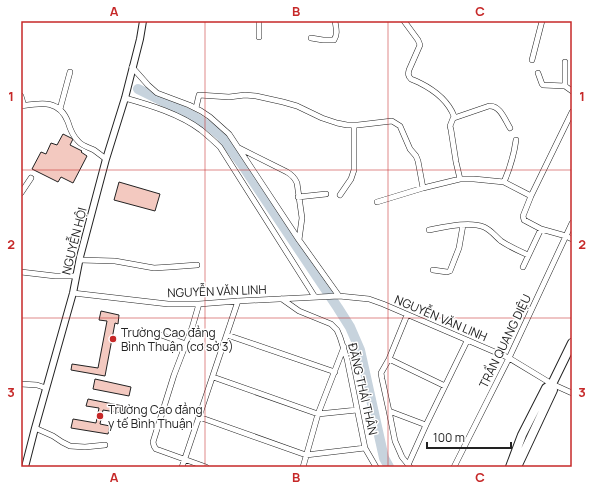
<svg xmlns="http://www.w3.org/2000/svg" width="593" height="488" viewBox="0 0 593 488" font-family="Manrope,sans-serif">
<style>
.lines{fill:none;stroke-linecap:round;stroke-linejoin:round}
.river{stroke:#c7d3dd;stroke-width:10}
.building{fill:#f3c9c0;stroke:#222}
.minor-casing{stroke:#222;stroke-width:6}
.tertiary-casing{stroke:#222;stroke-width:8}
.primary-casing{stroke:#222;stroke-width:10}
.minor{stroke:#fff;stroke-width:5}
.tertiary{stroke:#fff;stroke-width:6}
.primary{stroke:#fff;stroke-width:8}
.grid{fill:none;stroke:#c62828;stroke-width:1;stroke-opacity:0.55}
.poi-dot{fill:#c62828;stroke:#fff;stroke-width:1.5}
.labels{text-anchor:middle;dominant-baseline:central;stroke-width:3;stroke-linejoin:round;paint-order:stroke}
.street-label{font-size:12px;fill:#222;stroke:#fff}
.poi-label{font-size:12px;fill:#222;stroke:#fff;text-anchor:start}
.neatline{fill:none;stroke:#c62828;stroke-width:1.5}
.grid-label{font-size:13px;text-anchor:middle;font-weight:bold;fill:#c62828}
</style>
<rect width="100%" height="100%" fill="#fff"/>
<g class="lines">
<path class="river" d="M138 89 193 116 210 127 221 136 241 163 338 308 350 327 360 350 384 458 389 467"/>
</g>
<path class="building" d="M63 134 73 139 70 145 82 151 81 152 87 156 73 183 61 177 58 182 32 169 41 152 46 154 51 143 57 145Z
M119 182 160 194 155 211 114 200Z
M101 311 119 315 118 324 115 323 105 376 71 370 72 364 98 368 107 321 99 320Z
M95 379 131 387 129 396 93 389Z
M88 399 123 406 122 413 103 410 100 424 110 426 108 434 71 428 73 419 96 423 99 408 86 406Z"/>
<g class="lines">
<g class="minor-casing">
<path id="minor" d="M404 21 418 40 420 45 409 70C408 74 408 76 411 79 413 80 417 81 420 83 434 90 448 101 454 116L450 126 451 130 456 162 460 179
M259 37V21
M311 38 323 40H334C338 34 336 28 335 21
M532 60 542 21
M565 62V86L572 91
M132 67 148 85 157 93 189 105 201 111 210 117 229 134 299 240 339 296
M538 73 542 84 543 85 565 86
M21 96 24 106
M125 98C150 105 180 114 201 130 207 135 214 141 220 147L315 297
M21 106C41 103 59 99 68 122 70 129 73 136 78 141 82 146 88 147 94 150 98 153 102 156 106 159
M196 108 199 95 229 97 245 95 256 96 283 102 297 106 322 118 337 123 347 125H358L392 121 400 126 410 149 416 156 418 161 423 188
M60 109 70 72
M572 112 531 196 523 216 524 220 541 229 566 236 572 239
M454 118 489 106C500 105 505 120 510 128
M239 148 287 172C292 175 295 178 297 183L302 218 299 240
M504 182C510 168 514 155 516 140
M21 193 31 178
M340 195 351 179 354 170V125
M298 197 326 194
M377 202 423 188 460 179H474L504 182 531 196
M429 230C445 227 469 221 484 227 491 230 495 236 501 241 510 247 519 251 528 255
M80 260 115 261 154 268 170 267 197 265
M523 267 541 229
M433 270 447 272 450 271 459 248 463 225
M21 272 55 276H76
M73 293 168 304H199L238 301 339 296 369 299 383 304 509 358 552 384 572 393
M282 299 299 311 331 324 337 330 340 337 347 359 365 448 376 467
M199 304 192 328 174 375 153 442 154 446 156 449 206 467
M407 315 389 359 381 373 382 379 389 411 395 441 402 457 410 467
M161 335 186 344
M227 335 335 372
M389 359 445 386
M213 377 318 414 357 410
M21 384 37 385 46 388
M389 411 426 425
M199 417 306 455 365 448
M35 428 53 436 62 442 70 446 85 447 105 445
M408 465 426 425 467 341
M182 467 238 301
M303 467 318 414 344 347
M454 467 509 358 572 223"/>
</g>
<g class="tertiary-casing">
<path id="tertiary" d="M25 467 35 428 73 293 80 257 106 159 125 98 140 39 143 21"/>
</g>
<g class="primary-casing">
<path id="primary" d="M510 467 522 435 546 388 552 384 572 343
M517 467 553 390 552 384"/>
</g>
<use href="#minor" class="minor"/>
<use href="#tertiary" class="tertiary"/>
<use href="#primary" class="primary"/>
</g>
<path class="grid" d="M205 21V467M388 21V467M21 170H572M21 318H572"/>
<g class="poi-dot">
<circle cx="113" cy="339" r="4"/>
<circle cx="100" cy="416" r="4"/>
</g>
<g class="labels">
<g class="street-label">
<text transform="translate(74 241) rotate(-76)">NGUYỄN HỘI</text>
<text transform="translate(217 291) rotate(-2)">NGUYỄN VĂN LINH</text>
<text transform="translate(441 318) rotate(23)">NGUYỄN VĂN LINH</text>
<text transform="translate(505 341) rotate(-64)">TRẦN QUANG DIỆU</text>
<text transform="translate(363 389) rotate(77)">ĐẶNG THÁI THÂN</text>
</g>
<g class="poi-label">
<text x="121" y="332">Trường Cao đẳng<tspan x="121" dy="14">Bình Thuận (cơ sở 3)</tspan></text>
<text x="108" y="409">Trường Cao đẳng<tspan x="108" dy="14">y tế Bình Thuận</tspan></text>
</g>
</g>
<rect width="593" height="488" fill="none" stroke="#ffffff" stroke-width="44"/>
<path d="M427 442v6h84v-6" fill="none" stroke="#222222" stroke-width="2"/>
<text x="433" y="442" font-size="12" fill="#222222" stroke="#ffffff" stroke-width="3" paint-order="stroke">100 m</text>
<rect x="22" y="22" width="549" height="444" class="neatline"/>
<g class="grid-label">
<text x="114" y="16">A</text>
<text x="296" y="16">B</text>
<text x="480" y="16">C</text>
<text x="11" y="101">1</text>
<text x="582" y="101">1</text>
<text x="11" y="249">2</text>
<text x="582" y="249">2</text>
<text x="11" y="397">3</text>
<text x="582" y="397">3</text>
<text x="114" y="482">A</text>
<text x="296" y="482">B</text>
<text x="480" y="482">C</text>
</g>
</svg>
